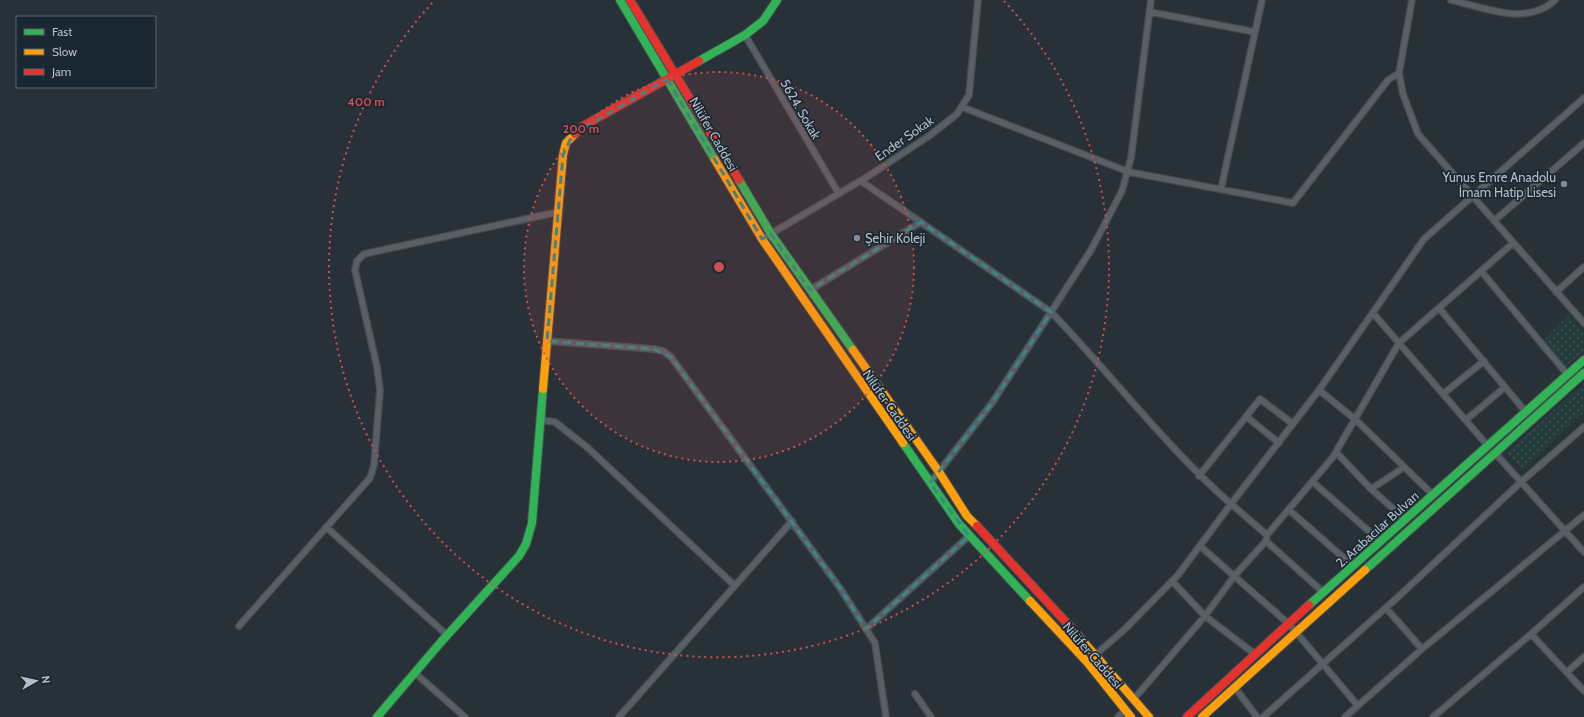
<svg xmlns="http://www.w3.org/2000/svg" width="1584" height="717" viewBox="0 0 1584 717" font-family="Cabin,sans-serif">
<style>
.park{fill:url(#park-dots)}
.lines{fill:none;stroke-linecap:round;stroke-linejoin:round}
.street-casing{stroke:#464d52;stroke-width:8}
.fast-casing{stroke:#464d52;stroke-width:10}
.slow-casing{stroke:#464d52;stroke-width:10}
.jam-casing{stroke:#464d52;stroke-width:10}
.street{stroke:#585f65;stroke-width:5.5}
.fast{stroke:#30b455;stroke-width:8}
.slow{stroke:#ff9f0a;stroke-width:8}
.jam{stroke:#e5322d;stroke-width:8}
.marked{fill:none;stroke:#388885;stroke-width:3;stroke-dasharray:8 5;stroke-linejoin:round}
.ring{fill:none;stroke:#cd4e50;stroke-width:2;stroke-dasharray:2 4}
.poi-dot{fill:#828d96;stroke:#1b2832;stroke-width:1.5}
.labels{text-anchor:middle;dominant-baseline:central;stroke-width:3.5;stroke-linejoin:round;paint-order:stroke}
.street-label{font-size:13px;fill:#b2bec9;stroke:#1b2832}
.poi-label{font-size:13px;fill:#b2bec9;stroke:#1b2832;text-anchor:end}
.centre{fill:#cd4e50;stroke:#1b2832;stroke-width:2}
.ring-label{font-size:12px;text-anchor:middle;font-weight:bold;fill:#cd4e50;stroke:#1b2832;stroke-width:3.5;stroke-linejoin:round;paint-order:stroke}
</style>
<defs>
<pattern id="park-dots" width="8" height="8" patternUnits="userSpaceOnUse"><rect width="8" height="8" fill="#253c3c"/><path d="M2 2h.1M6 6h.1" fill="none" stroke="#425657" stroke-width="1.8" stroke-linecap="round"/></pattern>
</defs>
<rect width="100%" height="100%" fill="#283138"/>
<path class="park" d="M1569 315 1584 332V350L1566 367 1543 341Z
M1584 383V412L1522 470 1507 452Z"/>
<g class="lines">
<g class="street-casing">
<path id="street" d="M1412 0 1399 73 1403 94 1418 134 1584 323
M1451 0C1483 7 1527 27 1555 0
M1150 12 1255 32
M745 35 839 194
M962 107 1129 172 1293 203 1388 80 1399 73
M861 181 1051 312 1091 250 1122 191 1131 158 1151 0
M1221 189 1262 0
M1494 221 1584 143
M762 239 867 177 929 136 957 114 969 95 978 0
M1481 271 1567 374
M810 290 921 222
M1556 292 1584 267
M1439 308 1525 411
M1373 313 1487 445
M547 341 654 349 663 351 671 357 840 588 875 643 886 717
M1319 390 1356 420 1433 495
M1443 394 1484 361
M1247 417 1279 443
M1467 419 1505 387
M541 420 555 422 588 448 734 585
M1336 452 1371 489 1405 519
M1495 453 1584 552
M1199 476 1260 399 1293 424
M1313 482 1380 541
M930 483 992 403 1051 312C1111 374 1166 447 1231 504L1178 575 1125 629 1087 662
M1371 489 1403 468
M1289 510 1353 566
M326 527 447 635
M1267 535 1333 457 1399 343 1513 243
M1200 546 1290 625 1358 706
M1172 581 1205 616 1256 655
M1584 587 1531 634 1584 691
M1324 593 1266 541 1267 535 1231 504 1319 390 1424 239 1584 98
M1386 608 1422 649
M239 626 370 478 374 465 380 390 377 367 355 270 357 261 364 254 558 212
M866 629 969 536
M1567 672 1584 657
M415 673 465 717
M1236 689 1257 717
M915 694 931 717
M1133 700 1205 616 1235 575 1266 541
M619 717 792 521
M1118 717 1125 710
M1263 717 1398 597 1522 481 1584 427
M1345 717 1422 649 1584 515
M1433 717 1531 634"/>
</g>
<g class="fast-casing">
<path id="fast" d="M620 0 715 160
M699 61 745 35 763 21 777 0
M739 180 771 234 853 350
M903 443 959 524 1030 601
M1365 570 1584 373
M1309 605 1584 360
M377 717 441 642 519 556 526 544 532 523 543 389"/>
</g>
<g class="slow-casing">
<path id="slow" d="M715 160 762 239 903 443
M853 350 939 472 967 516 977 526
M543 389 563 155 566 143 575 134
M1030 601 1087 662 1131 717
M1076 633 1149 717
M1202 717 1365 570"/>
</g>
<g class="jam-casing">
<path id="jam" d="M630 0 739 180
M575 134 583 126 699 61
M977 526 1076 633
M1187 717 1309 605"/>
</g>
<use href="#street" class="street"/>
<use href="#fast" class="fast"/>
<use href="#slow" class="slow"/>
<use href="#jam" class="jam"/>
</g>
<path class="marked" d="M667 79 762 239 771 234 810 290 921 222 1051 312 992 403 930 483 969 536 866 629 840 588 671 357 654 349 547 341 563 155 573 134Z"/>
<circle cx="719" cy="267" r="195" fill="#cd4e50" fill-opacity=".12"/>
<g class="ring">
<circle cx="719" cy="267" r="195"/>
<path d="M1004 1A390 390 0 1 1 434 1"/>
</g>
<g class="poi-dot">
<circle cx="1564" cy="184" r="4"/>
<circle cx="857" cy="238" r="4"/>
</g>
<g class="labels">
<g class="street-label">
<text transform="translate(801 109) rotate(60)">5624. Sokak</text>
<text transform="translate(714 134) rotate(60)">Nilüfer Caddesi</text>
<text transform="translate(904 138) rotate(-35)">Ender Sokak</text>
<text transform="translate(890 405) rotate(55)">Nilüfer Caddesi</text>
<text transform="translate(1377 529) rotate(-42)">2. Arabacılar Bulvarı</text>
<text transform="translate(1093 655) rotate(49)">Nilüfer Caddesi</text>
</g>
<g class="poi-label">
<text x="1556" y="177">Yunus Emre Anadolu<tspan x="1556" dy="15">İmam Hatip Lisesi</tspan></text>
<text x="865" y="238" text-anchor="start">Şehir Koleji</text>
</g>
</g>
<circle cx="719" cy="267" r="6" class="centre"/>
<g class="ring-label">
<text x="366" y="106">400 m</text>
<text x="581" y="133">200 m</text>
</g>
<rect x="16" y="16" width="140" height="72" fill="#1b2832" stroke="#57646e"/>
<rect x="24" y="29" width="20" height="6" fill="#30b455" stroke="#57646e"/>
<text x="52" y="36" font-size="12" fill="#b2bec9">Fast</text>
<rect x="24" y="49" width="20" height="6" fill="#ff9f0a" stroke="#57646e"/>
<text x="52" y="56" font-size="12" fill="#b2bec9">Slow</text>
<rect x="24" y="69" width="20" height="6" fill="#e5322d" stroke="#57646e"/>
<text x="52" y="76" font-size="12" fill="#b2bec9">Jam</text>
<g transform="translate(36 681) rotate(82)" stroke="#1b2832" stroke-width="3" paint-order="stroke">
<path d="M0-3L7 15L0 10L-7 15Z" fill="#b2bec9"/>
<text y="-6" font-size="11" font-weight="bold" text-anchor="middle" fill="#b2bec9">N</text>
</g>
</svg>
